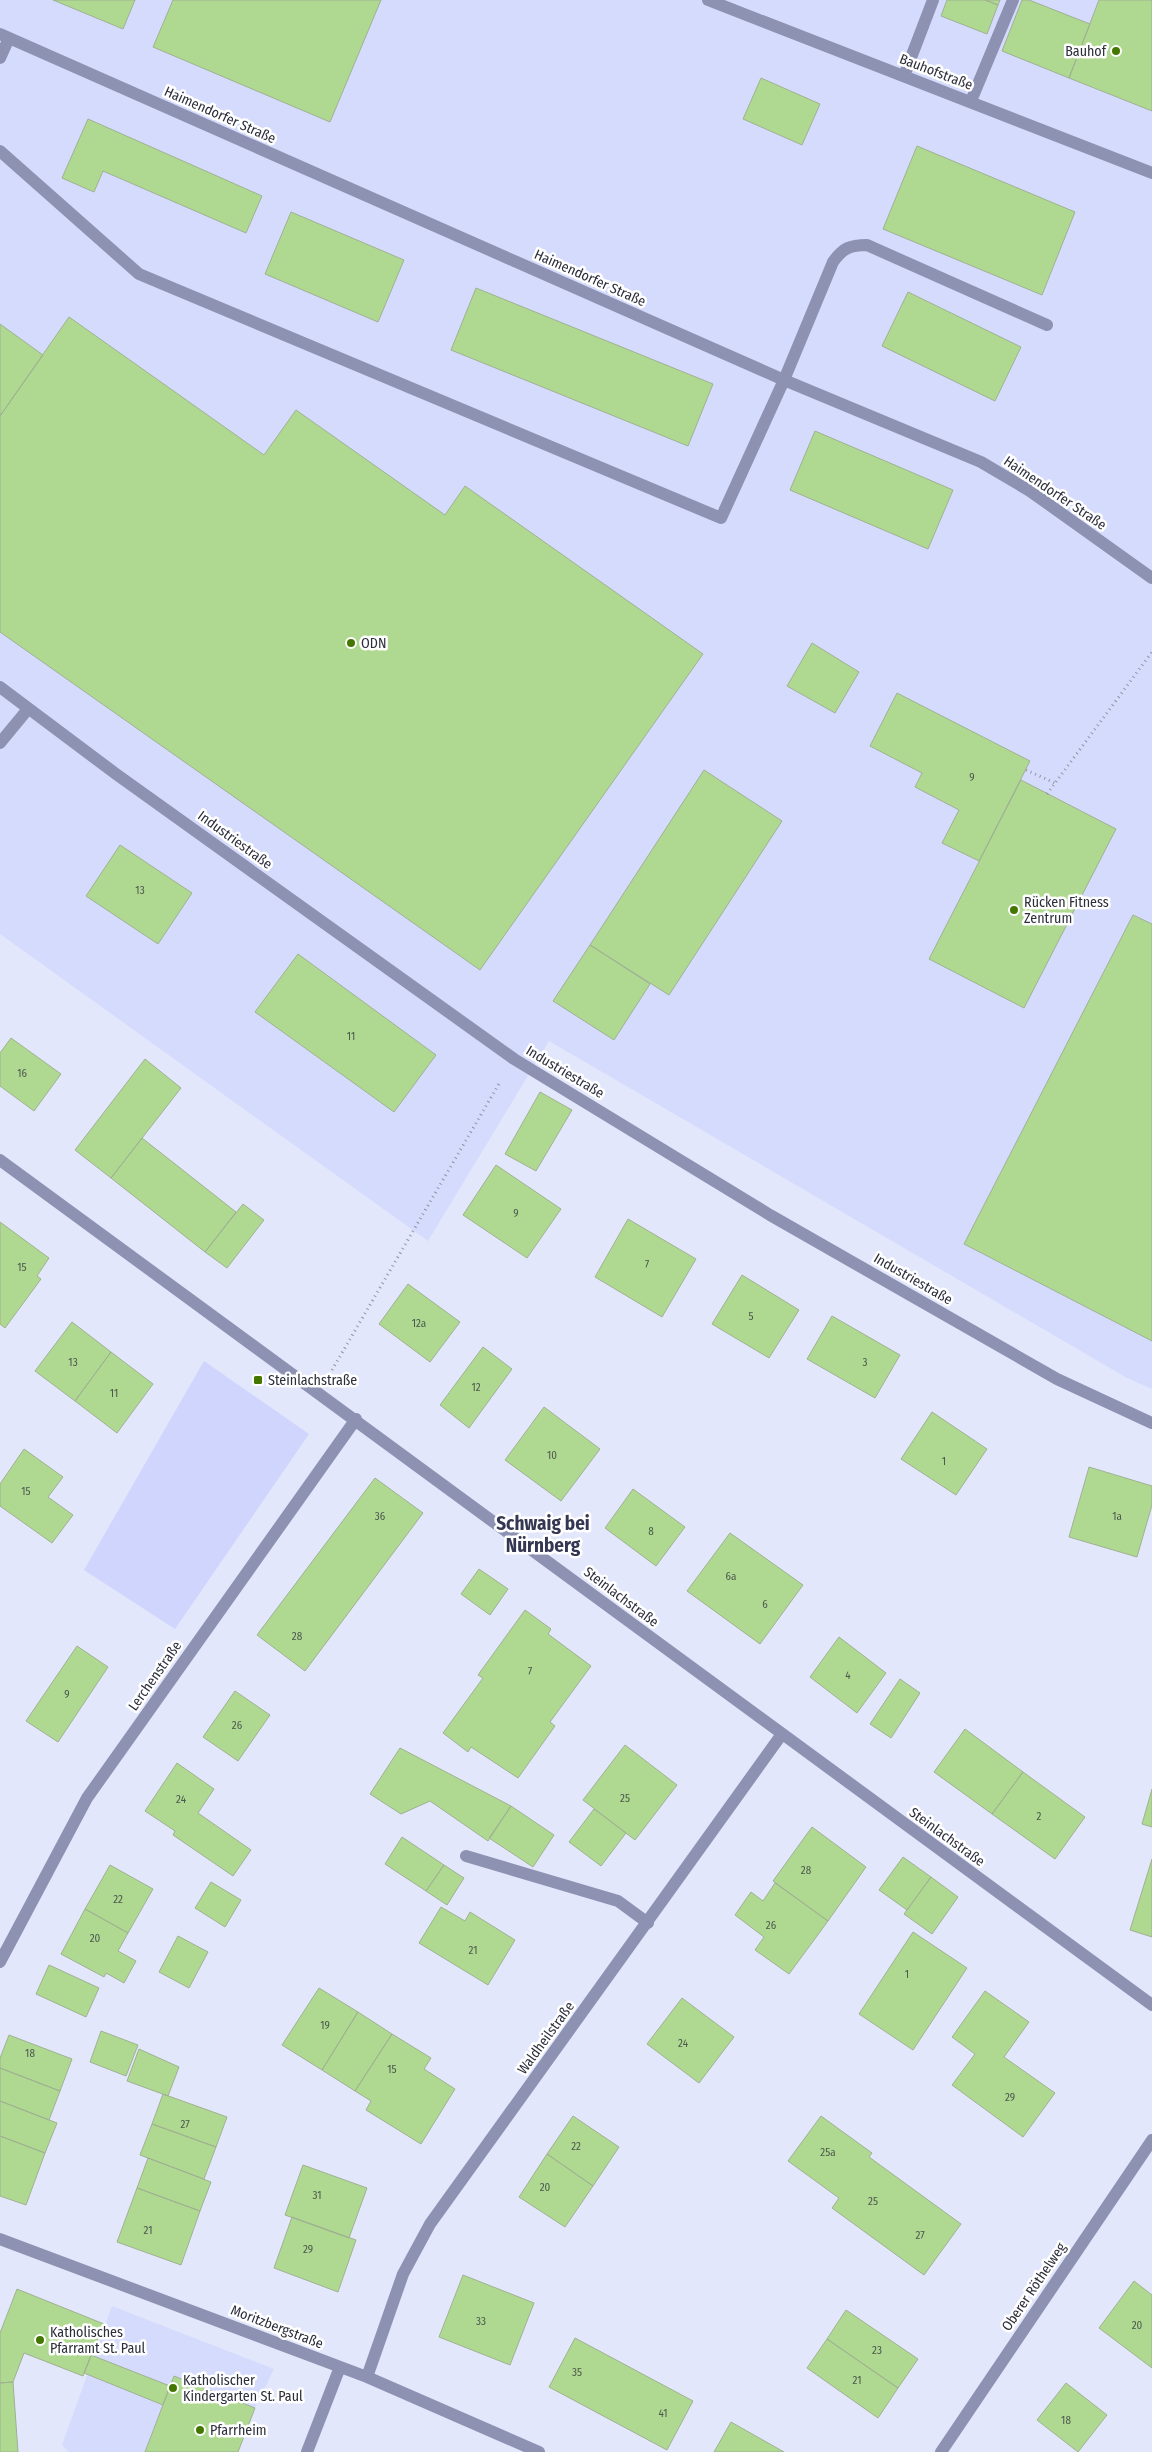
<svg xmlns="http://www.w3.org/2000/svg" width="1152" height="2452" viewBox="0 0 1152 2452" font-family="'Fira Sans Condensed',sans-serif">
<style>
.built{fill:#d5dbfc}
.green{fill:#cfd5fc}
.building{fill:#afd990;stroke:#9fb192}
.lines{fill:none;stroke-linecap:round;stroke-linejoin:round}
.path{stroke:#9194a5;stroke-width:3;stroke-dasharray:1 4;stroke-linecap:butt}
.minor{stroke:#8d92b3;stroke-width:12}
.poi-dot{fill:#470;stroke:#fff;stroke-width:2}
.labels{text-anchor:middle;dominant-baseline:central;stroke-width:5;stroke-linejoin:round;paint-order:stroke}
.number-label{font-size:11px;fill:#4d5950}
.poi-label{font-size:14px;fill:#2c2e3b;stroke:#fff;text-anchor:start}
.street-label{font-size:14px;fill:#2c2e3b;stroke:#fff}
.district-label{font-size:19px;font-weight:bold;fill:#343752;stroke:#fff}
</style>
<rect width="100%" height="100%" fill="#e3e7fc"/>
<path class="built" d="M0 0H1152V1389L1127 1378 549 1041 428 1241 0 934Z
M112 2306 274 2369 255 2408 238 2452H69L62 2445Z"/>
<path class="green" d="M204 1361 309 1434 175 1629 84 1570Z"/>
<path class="building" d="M53 0H135L123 29Z
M173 0H381L330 122 153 47Z
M947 0H985L998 5 987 34 941 16Z
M985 0H1000L998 5Z
M1022 0H1029L1090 24 1069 78 1002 51Z
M1099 0H1152V111L1069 78Z
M761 78 820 104 802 145 743 119Z
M88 119 262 196 246 233 103 171 94 192 62 178Z
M917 146 1075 212 1042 295 883 229Z
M291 212 404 260 378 322 265 274Z
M476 288 713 384 688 446 451 350Z
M908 292 1021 347 995 401 882 346Z
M69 317 264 455 296 410 445 515 465 486 703 654 480 970 0 632V416Z
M0 324 43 355 0 416Z
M815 431 953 490 928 549 790 490Z
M812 643 859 672 835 713 787 686Z
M897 693 1030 761 979 861 942 843 959 810 915 787 922 773 870 746Z
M704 770 782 821 669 995 590 945Z
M1021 780 1116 829 1024 1008 929 959Z
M120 845 192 893 158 944 86 896Z
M1133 915 1152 924V1341L964 1244Z
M590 945 650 984 614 1040 553 1001Z
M298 954 436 1055 394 1112 255 1012Z
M11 1038 61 1074 34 1111 0 1086V1053Z
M145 1059 181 1088 111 1178 75 1150Z
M540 1092 572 1110 536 1171 505 1154Z
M142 1138 236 1212 205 1252 111 1178Z
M496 1165 561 1209 527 1258 463 1215Z
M243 1204 264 1220 227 1268 205 1252Z
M628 1219 696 1259 662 1317 595 1277Z
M0 1222 49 1258 37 1276 41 1279 5 1328 0 1324Z
M742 1275 799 1310 769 1358 712 1324Z
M408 1284 460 1322 430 1362 379 1324Z
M832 1316 900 1355 875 1398 807 1359Z
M72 1322 111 1352 75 1401 35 1371Z
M483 1347 512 1369 469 1428 440 1405Z
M111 1352 153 1384 117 1433 75 1401Z
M544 1407 600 1449 561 1501 505 1460Z
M932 1412 987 1449 956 1495 901 1459Z
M24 1449 63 1477 48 1497 73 1515 52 1543 0 1506V1484Z
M1089 1467 1152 1486V1505L1137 1557 1069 1537Z
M375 1478 423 1513 305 1671 257 1635Z
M633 1489 685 1527 656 1566 605 1528Z
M730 1533 803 1585 760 1644 687 1591Z
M479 1569 508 1589 490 1615 461 1594Z
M525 1610 551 1629 548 1634 591 1666 550 1722 555 1726 518 1778 471 1747 468 1752 443 1733 483 1678 478 1675Z
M839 1637 886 1673 857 1713 810 1677Z
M77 1646 108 1667 58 1742 26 1721Z
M900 1679 920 1693 891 1738 870 1724Z
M235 1691 270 1715 238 1761 203 1737Z
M965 1729 1023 1772 992 1814 934 1772Z
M625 1745 677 1785 635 1840 583 1800Z
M400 1748 511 1806 488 1841 430 1801 401 1814 370 1794Z
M177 1763 214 1789 198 1813 251 1850 233 1876 173 1835 175 1831 145 1811Z
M1023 1772 1085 1817 1055 1859 992 1814Z
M1152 1789V1827L1142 1824Z
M511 1806 554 1835 533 1867 489 1838Z
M594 1809 626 1833 601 1866 569 1842Z
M812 1827 866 1867 828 1921 773 1881Z
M402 1837 444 1865 426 1891 385 1864Z
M903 1857 931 1877 907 1910 879 1890Z
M1152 1859V1937L1130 1930Z
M110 1865 153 1889 128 1933 85 1909Z
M444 1865 464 1878 447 1905 426 1891Z
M931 1877 958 1897 932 1934 904 1914Z
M211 1882 241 1900 225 1927 195 1908Z
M775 1883 828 1921 789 1974 755 1950 764 1937 735 1915 751 1892 763 1901Z
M441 1907 465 1921 470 1912 515 1940 488 1985 419 1943Z
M85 1909 128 1933 118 1951 136 1961 124 1983 106 1973 104 1977 61 1954Z
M913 1932 967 1968 913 2050 859 2014Z
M178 1936 208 1952 189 1988 159 1972Z
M49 1965 99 1988 86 2017 36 1994Z
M319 1988 358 2012 322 2070 282 2045Z
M985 1991 1029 2022 1004 2057 1055 2093 1023 2137 952 2085 975 2054 952 2037Z
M682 1998 734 2037 699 2083 647 2044Z
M358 2012 392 2034 355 2091 322 2070Z
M101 2031 138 2045 126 2076 90 2062Z
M392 2034 431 2058 424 2069 455 2089 421 2144 366 2110 371 2101 355 2091Z
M9 2035 72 2059 60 2091 0 2068V2058Z
M139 2049 179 2067 168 2096 127 2081Z
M0 2068 60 2091 49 2120 0 2101Z
M163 2094 227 2117 216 2147 152 2124Z
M0 2101 57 2123 45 2153 0 2136Z
M573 2116 619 2147 593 2186 547 2154Z
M821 2116 872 2153 869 2157 961 2224 924 2275 832 2208 839 2198 788 2161Z
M152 2124 216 2147 204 2179 140 2155Z
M0 2136 45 2153 26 2205 0 2196Z
M547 2154 593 2186 565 2227 519 2197Z
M148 2158 211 2182 200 2211 137 2188Z
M303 2165 367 2188 349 2238 285 2215Z
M137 2188 200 2211 181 2265 117 2242Z
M292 2217 356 2240 338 2292 274 2268Z
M463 2275 534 2303 510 2365 439 2337Z
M1134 2281 1152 2295V2368L1099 2328Z
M17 2289 104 2324 83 2376 24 2353 13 2382 0 2383V2333Z
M846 2310 918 2359 898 2388 827 2339Z
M575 2338 693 2401 667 2450 549 2387Z
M827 2339 898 2388 878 2418 807 2368Z
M91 2355 170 2386 163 2405 84 2373Z
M174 2376 255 2408 238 2452H145Z
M13 2382 18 2452H0V2383Z
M1066 2383 1107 2415 1078 2452 1037 2420Z
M731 2422 784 2452H714Z"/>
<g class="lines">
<path class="path" d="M1026 770 1055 783
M1047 794 1152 652
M332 1370 500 1082"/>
<path class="minor" d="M708 0 1152 173
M0 34 784 380 981 462 1030 491 1152 578
M0 58 9 38
M904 76 933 0
M971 101 1013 0
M0 151 139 274 721 518 784 380 833 262C843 248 850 245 867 245L1047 325
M0 687 116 774 514 1059 770 1215 1057 1379 1152 1423
M0 743 28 709
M0 1160 1152 2005
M466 1856 618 1901 648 1923
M0 1962 87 1798 356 1419
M0 2239 367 2377 539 2452
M367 2377 403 2274 430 2224 782 1734
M307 2452 340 2367
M941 2452 1152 2140"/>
</g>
<g class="poi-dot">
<circle cx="1116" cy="51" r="5"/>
<circle cx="351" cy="643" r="5"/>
<circle cx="1014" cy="910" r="5"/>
<rect x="253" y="1375" width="10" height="10" rx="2.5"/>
<circle cx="40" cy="2340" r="5"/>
<circle cx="173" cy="2388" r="5"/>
<circle cx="200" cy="2430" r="5"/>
</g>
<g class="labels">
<g class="number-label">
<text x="972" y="777">9</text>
<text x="140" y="890">13</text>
<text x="351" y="1036">11</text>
<text x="22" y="1073">16</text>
<text x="516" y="1213">9</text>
<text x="647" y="1264">7</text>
<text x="22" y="1267">15</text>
<text x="751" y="1316">5</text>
<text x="419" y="1323">12a</text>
<text x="73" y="1362">13</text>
<text x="865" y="1362">3</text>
<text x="476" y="1387">12</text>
<text x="114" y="1393">11</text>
<text x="552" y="1455">10</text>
<text x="944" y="1461">1</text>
<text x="26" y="1491">15</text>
<text x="380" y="1516">36</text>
<text x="1117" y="1516">1a</text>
<text x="651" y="1531">8</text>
<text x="731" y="1576">6a</text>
<text x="765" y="1604">6</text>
<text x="297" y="1636">28</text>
<text x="530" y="1671">7</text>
<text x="848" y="1675">4</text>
<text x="67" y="1694">9</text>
<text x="237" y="1725">26</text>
<text x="625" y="1798">25</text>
<text x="181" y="1799">24</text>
<text x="1039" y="1816">2</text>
<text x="806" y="1870">28</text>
<text x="118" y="1899">22</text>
<text x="771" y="1925">26</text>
<text x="95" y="1938">20</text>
<text x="473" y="1950">21</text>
<text x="907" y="1974">1</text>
<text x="325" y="2025">19</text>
<text x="683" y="2043">24</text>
<text x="30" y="2053">18</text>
<text x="392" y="2069">15</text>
<text x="1010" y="2097">29</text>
<text x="185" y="2124">27</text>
<text x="576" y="2146">22</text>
<text x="828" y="2152">25a</text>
<text x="545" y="2187">20</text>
<text x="317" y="2195">31</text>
<text x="873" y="2201">25</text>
<text x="148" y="2230">21</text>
<text x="920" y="2235">27</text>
<text x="308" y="2249">29</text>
<text x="481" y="2321">33</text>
<text x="1137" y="2325">20</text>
<text x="877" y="2350">23</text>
<text x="577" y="2372">35</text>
<text x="857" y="2380">21</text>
<text x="663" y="2413">41</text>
<text x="1066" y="2420">18</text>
</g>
<g class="poi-label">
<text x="1106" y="51" text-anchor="end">Bauhof</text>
<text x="361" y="643">ODN</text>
<text x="1024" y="902">Rücken Fitness<tspan x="1024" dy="16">Zentrum</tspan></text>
<text x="268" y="1380">Steinlachstraße</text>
<text x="50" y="2332">Katholisches<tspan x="50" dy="16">Pfarramt St. Paul</tspan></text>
<text x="183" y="2380">Katholischer<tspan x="183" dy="16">Kindergarten St. Paul</tspan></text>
<text x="210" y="2430">Pfarrheim</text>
</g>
<g class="street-label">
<text transform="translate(936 72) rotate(21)">Bauhofstraße</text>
<text transform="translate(220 115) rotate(24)">Haimendorfer Straße</text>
<text transform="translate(590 278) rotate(24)">Haimendorfer Straße</text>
<text transform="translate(1055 493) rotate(34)">Haimendorfer Straße</text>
<text transform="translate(235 840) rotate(36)">Industriestraße</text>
<text transform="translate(565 1072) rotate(31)">Industriestraße</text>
<text transform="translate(913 1279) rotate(30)">Industriestraße</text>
<text transform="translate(621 1597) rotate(37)">Steinlachstraße</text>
<text transform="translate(155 1676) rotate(-55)">Lerchenstraße</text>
<text transform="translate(947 1837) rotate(36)">Steinlachstraße</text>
<text transform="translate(546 2038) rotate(-54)">Waldheilstraße</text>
<text transform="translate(1034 2287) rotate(-56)">Oberer Röthelweg</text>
<text transform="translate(277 2327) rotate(21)">Moritzbergstraße</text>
</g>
<g class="district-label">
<text x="543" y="1523">Schwaig bei<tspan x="543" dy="22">Nürnberg</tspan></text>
</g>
</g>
</svg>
